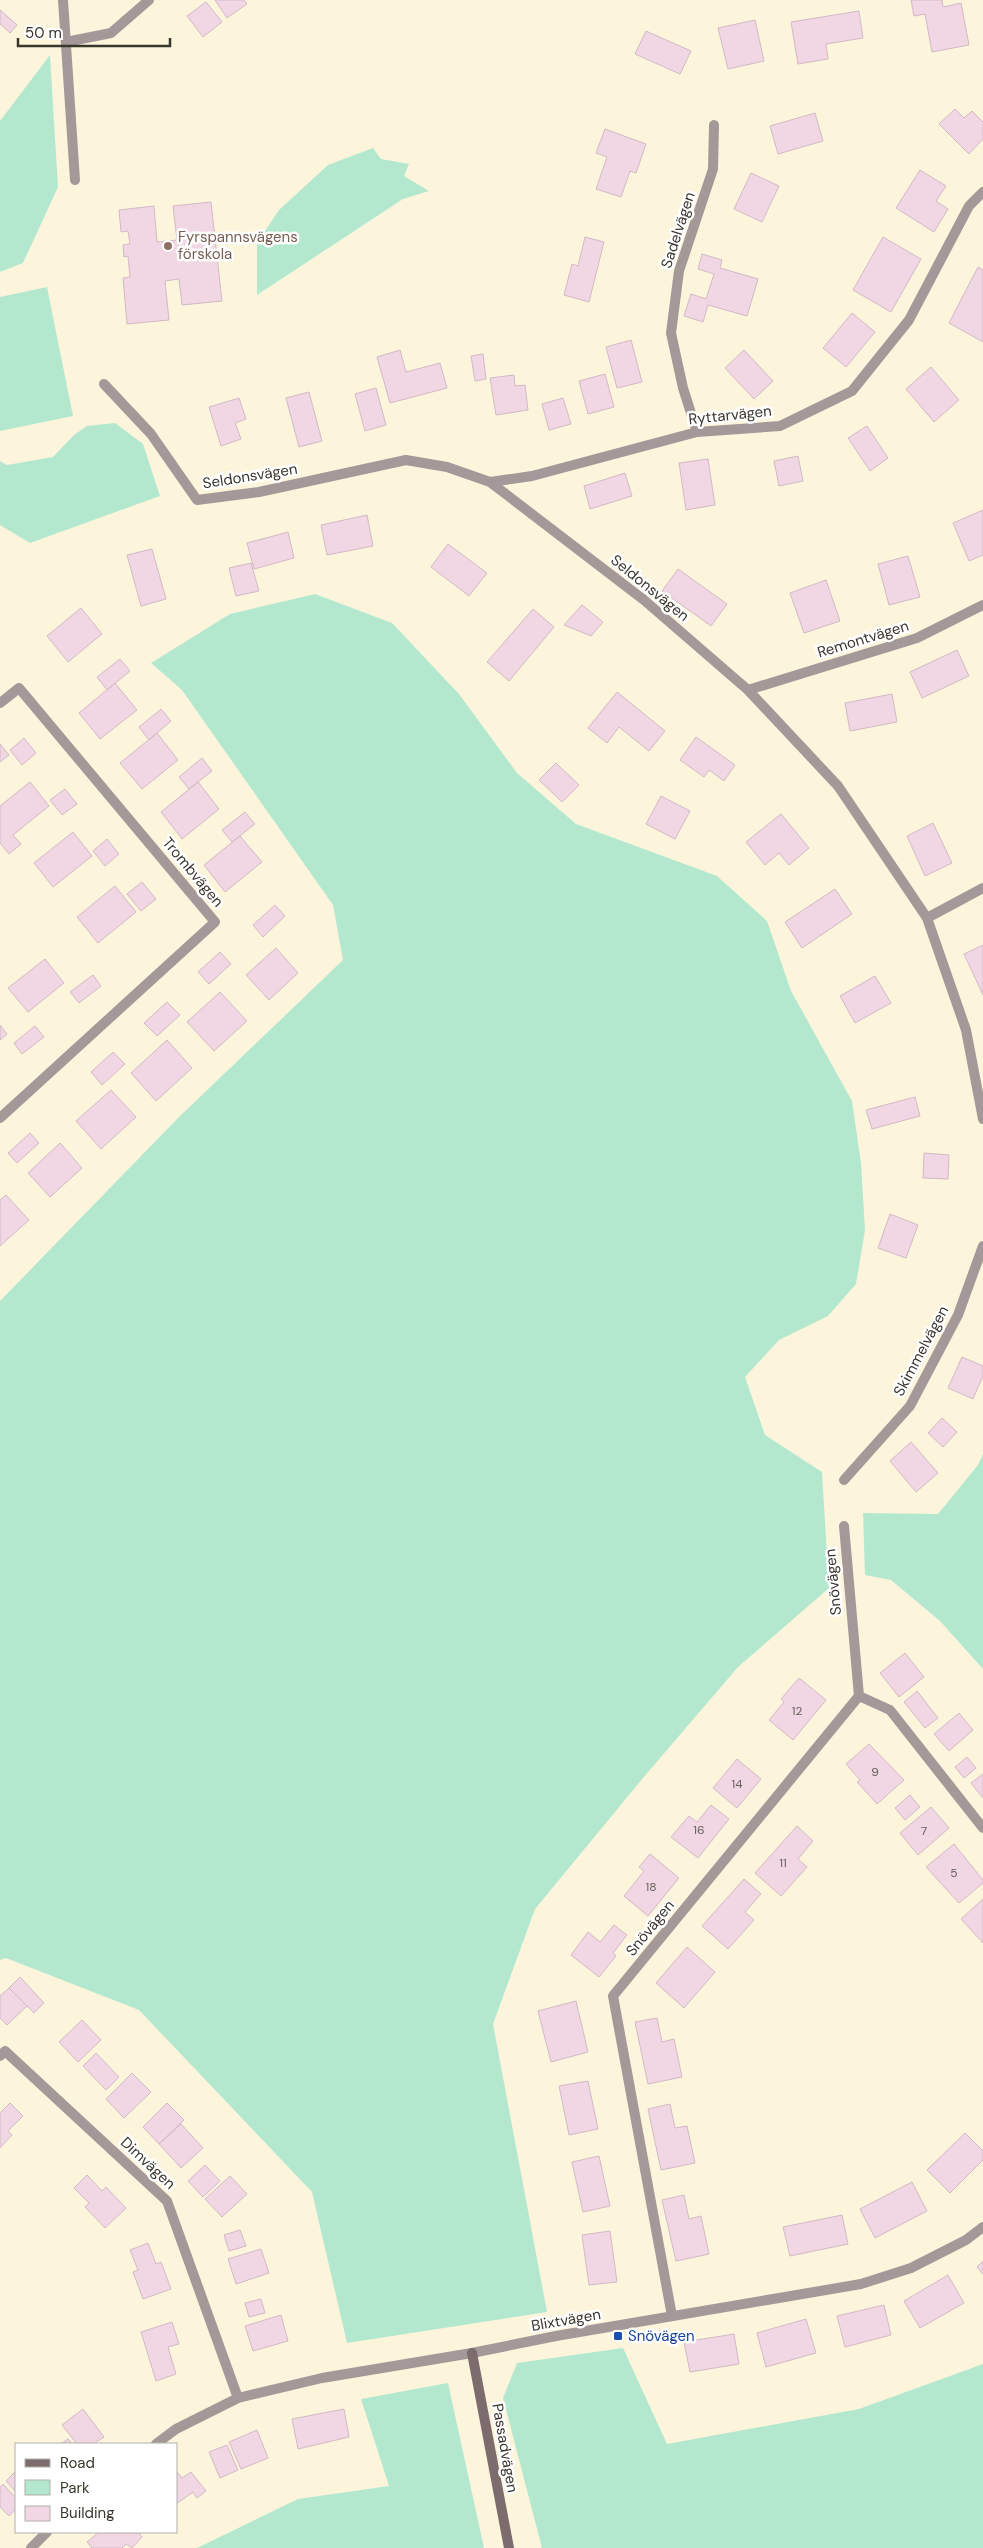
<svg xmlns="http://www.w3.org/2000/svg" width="983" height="2548" viewBox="0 0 983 2548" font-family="'DM Sans',sans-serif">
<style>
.green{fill:#b3e8cf}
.building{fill:#f1d7e4;stroke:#d2b9c6}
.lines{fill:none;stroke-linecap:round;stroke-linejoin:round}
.street{stroke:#a49899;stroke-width:10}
.secondary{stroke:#7d6c6e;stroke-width:10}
.education-dot{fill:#8d6e63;stroke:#fff;stroke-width:2}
.transit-dot{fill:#1a4fb4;stroke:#fff;stroke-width:2}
.labels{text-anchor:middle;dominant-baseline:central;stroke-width:5;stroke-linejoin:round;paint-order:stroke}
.number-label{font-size:12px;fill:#675e5a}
.street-label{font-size:15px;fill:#39362c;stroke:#fff}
.education-label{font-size:15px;fill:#785e54;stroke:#fff;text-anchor:start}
.transit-label{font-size:15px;fill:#164399;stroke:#fff;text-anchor:start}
</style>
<rect width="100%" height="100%" fill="#fcf5dc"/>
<path class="green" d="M50 55 58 187 23 263 0 272V121Z
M373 148 381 159 409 164 404 176 429 191 403 199 257 295V243L279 210 328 165Z
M47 287 73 416 0 431V297Z
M115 423 143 444 160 496 30 543 0 525V461L7 465 53 457 74 435 87 426Z
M315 594 392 623 459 694 517 773 576 824 717 876 767 921 791 991 852 1101 861 1163 865 1230 856 1284 828 1316 779 1340 745 1377 765 1435 822 1472 829 1588 738 1667 643 1778 535 1909 493 2024 547 2312 347 2343 312 2192 139 2010 6 1958 0 1960V1301L179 1117 343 960 333 905 182 690 151 663 230 614Z
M983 1454V1669L940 1621 891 1580 865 1575 863 1513 938 1514 978 1465Z
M623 2348 667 2444 859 2409 983 2364V2548H542L503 2398 517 2363Z
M448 2383 484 2548H197L298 2499 389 2486 361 2399Z"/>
<path class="building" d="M215 0H244L247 4 227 18Z
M911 0H942L943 7 961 3 969 45 932 52 925 14 914 16Z
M206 2 222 22 203 37 187 16Z
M0 10 17 25 10 33 0 24Z
M859 11 863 38 826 44 828 59 798 64 791 22Z
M755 20 764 61 728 69 718 28Z
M646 31 691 51 680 74 635 54Z
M955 109 964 118 972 111 983 122V139L969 154 939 124Z
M815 113 823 141 778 154 770 126Z
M605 129 646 144 636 173 630 171 621 197 596 189 607 157 596 153Z
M920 170 946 186 936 201 948 209 934 232 896 208Z
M751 173 779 186 762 222 734 209Z
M211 202 222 301 182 305 179 279 165 281 169 320 127 324 123 278 130 277 128 256 124 257 123 245 130 244 128 231 121 232 119 210 154 206 157 242 177 240 173 206Z
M585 237 604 242 589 302 564 295 572 264 578 266Z
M883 237 921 259 891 312 853 290Z
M702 254 722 260 720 268 758 279 747 316 708 305 703 322 684 316 691 294 706 299 714 274 698 269Z
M978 267 983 270V342L949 323Z
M852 313 875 332 846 367 823 348Z
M631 340 642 382 617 388 606 347Z
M400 350 406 372 440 363 447 388 390 403 377 357Z
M744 350 773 381 754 399 725 368Z
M483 354 486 379 475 381 471 356Z
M931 367 959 400 934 422 906 389Z
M605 374 614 407 588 414 579 381Z
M514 375 515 386 525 385 528 410 496 415 490 378Z
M376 388 386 425 365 431 355 394Z
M309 392 322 441 299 447 286 398Z
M239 398 246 419 235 423 241 439 221 446 209 407Z
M563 398 571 424 549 430 542 404Z
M867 426 888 458 870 471 848 438Z
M798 456 803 481 779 486 774 461Z
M708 459 715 505 686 510 679 463Z
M625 473 632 496 590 509 584 486Z
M983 510V555L969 561 953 523Z
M367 515 373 546 327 555 321 525Z
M288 532 294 558 254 569 247 543Z
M448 544 487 573 469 596 431 567Z
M152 549 166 599 141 606 127 555Z
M908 556 920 597 889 605 878 564Z
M251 563 259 591 236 596 229 568Z
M678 569 727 604 711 626 662 591Z
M826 580 840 621 804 633 790 593Z
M582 605 603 622 591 636 564 625Z
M81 608 102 634 68 662 47 636Z
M533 609 554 627 509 681 487 662Z
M957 650 969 676 922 698 910 672Z
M120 659 130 671 107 690 97 677Z
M115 683 137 710 100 739 79 713Z
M617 692 665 731 649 751 619 727 607 743 588 728Z
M892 694 897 722 850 731 845 703Z
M161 709 171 721 149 740 139 727Z
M157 733 178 760 142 789 120 763Z
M696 737 735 765 724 781 709 770 704 777 680 760Z
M24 738 36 753 22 765 10 750Z
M0 744 9 755 0 762Z
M202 758 212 771 189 789 179 777Z
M556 763 579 785 562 802 539 780Z
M30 782 49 806 13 835 21 844 9 854 0 843V806Z
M198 782 219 809 182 839 161 812Z
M65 789 77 804 62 815 50 800Z
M661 796 690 811 675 839 646 824Z
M245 812 255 824 232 842 222 830Z
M781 814 809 848 789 865 779 853 765 865 746 842Z
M933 823 952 863 925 876 907 836Z
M73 832 92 856 53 887 34 863Z
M240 836 262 862 225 892 204 865Z
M107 839 119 854 105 866 93 851Z
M142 882 156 899 141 911 127 894Z
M115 886 136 912 98 943 77 917Z
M835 889 852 914 802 948 785 922Z
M275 905 285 916 263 937 253 925Z
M983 945V995L964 954Z
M276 948 298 973 269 1000 246 975Z
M220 952 231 964 209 984 198 972Z
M45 959 64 983 28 1012 8 988Z
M93 975 101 986 79 1003 70 992Z
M875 976 891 1003 855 1023 840 996Z
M220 992 247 1021 214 1051 187 1022Z
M167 1002 180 1015 157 1036 144 1023Z
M0 1025 7 1034 0 1040Z
M35 1026 44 1037 22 1054 14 1043Z
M167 1040 192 1068 156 1101 131 1073Z
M113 1052 125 1064 102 1085 91 1072Z
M111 1090 136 1117 101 1149 76 1121Z
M915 1097 920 1116 872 1129 866 1110Z
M30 1133 39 1143 17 1163 8 1153Z
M60 1143 82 1168 50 1197 28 1173Z
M924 1153 949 1155 948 1179 923 1178Z
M6 1195 29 1220 0 1246V1200Z
M890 1214 918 1225 906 1258 878 1248Z
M962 1357 983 1366V1376L973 1399 948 1388Z
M942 1418 957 1432 943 1447 928 1433Z
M911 1442 938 1473 916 1492 890 1461Z
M905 1653 924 1677 899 1697 880 1673Z
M799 1678 826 1700 793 1740 769 1720 784 1702 781 1699Z
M917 1691 938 1718 925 1728 904 1702Z
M959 1713 973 1730 949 1751 934 1734Z
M869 1744 904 1780 877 1804 857 1782 860 1780 846 1764Z
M967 1757 976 1768 964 1778 955 1767Z
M737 1759 761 1779 737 1808 713 1788Z
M983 1774V1798L971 1783Z
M910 1795 920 1807 905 1820 895 1808Z
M711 1805 729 1819 698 1858 671 1837 689 1816 697 1822Z
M931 1807 949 1828 918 1855 900 1833Z
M797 1826 813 1841 798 1859 807 1867 781 1896 755 1873Z
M954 1844 983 1880V1883L959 1903 926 1867Z
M650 1854 679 1878 648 1916 624 1896 644 1871 639 1867Z
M744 1879 761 1894 745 1912 754 1920 728 1949 702 1926Z
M983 1899V1943L961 1919Z
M614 1925 627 1935 613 1953 616 1956 599 1977 571 1955 588 1932 600 1942Z
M687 1947 715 1972 684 2008 656 1983Z
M20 1977 44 2003 34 2013 9 1988Z
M9 1988 27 2006 7 2025 0 2018V1996Z
M576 2001 588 2052 551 2062 538 2011Z
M657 2018 662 2042 674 2039 682 2077 648 2084 635 2022Z
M82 2020 101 2040 78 2062 59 2042Z
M96 2053 119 2077 106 2090 83 2066Z
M132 2073 151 2092 124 2118 106 2099Z
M588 2081 598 2129 569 2135 559 2086Z
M10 2103 23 2116 8 2131 12 2135 0 2148V2113Z
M167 2103 184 2120 159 2144 143 2127Z
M670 2104 675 2128 687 2126 695 2163 661 2170 648 2109Z
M181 2124 203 2148 181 2168 159 2144Z
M965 2133 983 2151V2160L950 2193 927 2170Z
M599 2156 610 2206 583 2212 572 2162Z
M205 2165 220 2181 203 2197 188 2181Z
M87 2175 102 2191 106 2187 126 2208 105 2228 85 2207 89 2203 74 2188Z
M230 2176 247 2194 222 2217 205 2199Z
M912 2182 927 2211 875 2238 860 2209Z
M684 2195 689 2219 701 2216 709 2254 676 2261 662 2200Z
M842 2215 848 2244 790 2256 783 2227Z
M240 2230 246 2246 229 2251 224 2235Z
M610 2231 617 2282 589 2285 582 2235Z
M148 2243 156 2264 161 2262 171 2289 143 2299 133 2272 138 2270 130 2250Z
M261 2249 269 2273 236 2284 228 2259Z
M983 2261V2274L977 2267Z
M948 2275 964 2303 920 2328 904 2301Z
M261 2299 265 2313 249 2317 245 2303Z
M884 2305 891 2335 845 2347 837 2316Z
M281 2315 288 2341 253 2351 245 2326Z
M806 2319 816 2353 766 2367 757 2333Z
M172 2322 179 2344 168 2347 176 2374 156 2381 141 2332Z
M734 2334 739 2364 690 2372 684 2342Z
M83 2409 104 2437 93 2444H77L62 2425Z
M344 2409 349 2437 298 2449 292 2419Z
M257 2430 268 2458 241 2469 229 2442Z
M68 2439 72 2444H61Z
M227 2445 238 2470 220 2478 209 2452Z
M16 2471V2492L6 2481Z
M176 2471 182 2478 191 2472 206 2491 197 2498 193 2492 176 2504Z
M3 2484 16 2498V2509L9 2516 0 2507V2487Z
M99 2532H138L142 2537 132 2548 126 2544 122 2548H92L87 2542Z"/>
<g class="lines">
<path class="street" d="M63 0 75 180
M66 42 111 33 149 0
M104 384 151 434 197 500 259 492 406 460 447 467 490 482 644 600 748 690 838 786 927 918 966 1030 983 1119
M697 432 683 388 671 333 679 271 713 169 714 125
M490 482 532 476 697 432 780 426 852 391 909 320 969 206 983 192
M748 690 917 638 983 605
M0 703 19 688 215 922 0 1118
M927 918 983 888
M844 1480 910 1406 958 1315 983 1246
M844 1526 859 1696
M0 2056 5 2051 167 2201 238 2398
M672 2316 613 1996 859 1696 890 1710 983 1828
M156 2444 176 2429 238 2398 322 2378 472 2353 556 2336 861 2284 911 2268 966 2240 983 2227
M31 2548 47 2532"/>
<path class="secondary" d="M472 2353 509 2548"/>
</g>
<circle class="education-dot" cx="168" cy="246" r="5"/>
<rect class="transit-dot" x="613" y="2331" width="10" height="10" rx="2.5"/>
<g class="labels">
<g class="number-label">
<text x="797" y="1711">12</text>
<text x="875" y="1772">9</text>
<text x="737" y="1784">14</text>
<text x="699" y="1830">16</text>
<text x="924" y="1831">7</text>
<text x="783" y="1863">11</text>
<text x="954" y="1873">5</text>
<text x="651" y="1887">18</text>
</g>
<g class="street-label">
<text transform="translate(678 230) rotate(-72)">Sadelvägen</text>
<text transform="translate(730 415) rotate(-6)">Ryttarvägen</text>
<text transform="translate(250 476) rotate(-9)">Seldonsvägen</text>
<text transform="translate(650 588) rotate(39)">Seldonsvägen</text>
<text transform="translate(863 639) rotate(-17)">Remontvägen</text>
<text transform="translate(193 872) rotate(50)">Trombvägen</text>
<text transform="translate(921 1351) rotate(-62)">Skimmelvägen</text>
<text transform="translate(833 1582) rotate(-95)">Snövägen</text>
<text transform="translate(650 1928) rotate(-51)">Snövägen</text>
<text transform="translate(148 2163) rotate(43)">Dimvägen</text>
<text transform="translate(566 2320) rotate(-10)">Blixtvägen</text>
<text transform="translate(505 2448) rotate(80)">Passadvägen</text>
</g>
<g class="education-label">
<text x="178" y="237">Fyrspannsvägens<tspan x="178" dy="17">förskola</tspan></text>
</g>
<g class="transit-label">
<text x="628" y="2336">Snövägen</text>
</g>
</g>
<rect x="15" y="2443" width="162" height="90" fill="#ffffff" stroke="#b0afab"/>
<rect x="25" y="2459" width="25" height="8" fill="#7d6c6e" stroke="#b0afab"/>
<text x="60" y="2468" font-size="15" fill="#39362c">Road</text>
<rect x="25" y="2480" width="25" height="15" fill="#b3e8cf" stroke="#b0afab"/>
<text x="60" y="2493" font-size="15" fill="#39362c">Park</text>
<rect x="25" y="2506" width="25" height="15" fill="#f1d7e4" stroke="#b0afab"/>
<text x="60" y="2518" font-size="15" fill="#39362c">Building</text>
<path d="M18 38v8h152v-8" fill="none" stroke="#39362c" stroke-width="2.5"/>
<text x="25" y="38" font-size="15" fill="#39362c" stroke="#ffffff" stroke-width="4" paint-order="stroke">50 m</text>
</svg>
